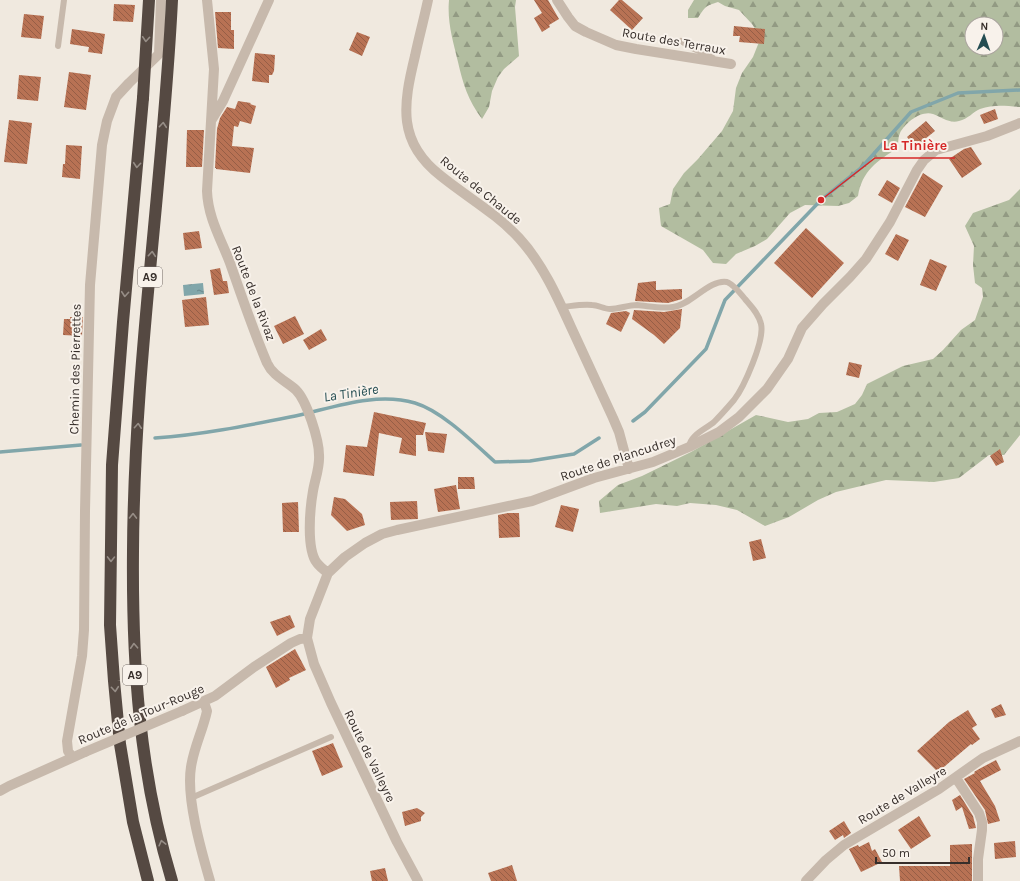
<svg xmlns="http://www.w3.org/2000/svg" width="1020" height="881" viewBox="0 0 1020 881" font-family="Karla,sans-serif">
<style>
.forest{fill:url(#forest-firs);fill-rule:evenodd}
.water{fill:url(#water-ripples)}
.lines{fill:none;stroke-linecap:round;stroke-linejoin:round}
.stream{stroke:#81a6aa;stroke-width:3.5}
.building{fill:url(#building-back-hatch)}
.lane{stroke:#c7b9ac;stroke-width:6}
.street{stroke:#c7b9ac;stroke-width:10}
.highway{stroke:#554942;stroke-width:12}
.street-bridge{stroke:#c7b9ac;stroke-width:10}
.highway-bridge{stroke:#554942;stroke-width:12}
.oneway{stroke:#968d86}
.labels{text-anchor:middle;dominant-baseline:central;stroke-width:4;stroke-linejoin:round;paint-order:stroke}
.shield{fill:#f8f2eb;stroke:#706964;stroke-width:1}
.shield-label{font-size:12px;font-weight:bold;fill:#362e2a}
.street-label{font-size:13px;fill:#362e2a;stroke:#f8f2eb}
.water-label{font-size:14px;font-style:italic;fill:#244d52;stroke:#f8f2eb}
.leader{fill:none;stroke:#d62828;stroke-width:1.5}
.callout-dot{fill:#d62828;stroke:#f8f2eb;stroke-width:1.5}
.callout-label{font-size:14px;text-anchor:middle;font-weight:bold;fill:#d62828;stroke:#f8f2eb;stroke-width:4;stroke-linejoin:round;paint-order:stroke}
</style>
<defs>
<pattern id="forest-firs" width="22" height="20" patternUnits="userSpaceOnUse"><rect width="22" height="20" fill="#b2bda0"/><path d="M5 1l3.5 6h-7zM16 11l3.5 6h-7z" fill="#929a83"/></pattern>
<pattern id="water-ripples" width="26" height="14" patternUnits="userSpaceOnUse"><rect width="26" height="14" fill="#81a6aa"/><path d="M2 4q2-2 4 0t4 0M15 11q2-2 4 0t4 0" fill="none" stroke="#6a888b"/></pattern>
<pattern id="building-back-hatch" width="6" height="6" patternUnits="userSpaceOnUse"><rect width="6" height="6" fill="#b87254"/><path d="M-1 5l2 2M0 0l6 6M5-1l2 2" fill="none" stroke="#965e46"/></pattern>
</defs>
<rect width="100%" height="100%" fill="#f0e9df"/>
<path class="forest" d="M449 0H516L515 7 519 56 504 69 498 77 492 91 489 107 482 119C468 100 463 84 458 62 453 41 447 22 449 0Z
M694 0H1020V107C1006 106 994 104 980 109 973 112 968 119 959 121 950 124 941 117 933 114 921 110 905 123 900 133 898 137 898 143 898 148 877 161 862 171 858 196L849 203 838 206 805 205 790 213 767 239 755 246 736 254 726 264 713 263 703 250 661 226 659 208 670 204 673 189 684 173 698 159 722 131 733 111 736 88 742 73 753 57 759 42 756 30 752 24 739 10 725 6 718 2C705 6 705 7 698 18H688V10ZM972 24H996V48H972Z
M1020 189V435L1004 455H989L959 478 934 482 886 480 836 492 818 500 789 517 765 526 737 510 716 505 690 503 677 506 656 504 600 513 599 501 618 485 642 476 691 452 756 415 788 422 808 419 819 413 837 412 855 404 862 395 867 384 903 366 933 359 943 350 961 330 975 320 983 297 982 288 975 283 973 265 974 246 965 226 973 213 1009 200Z"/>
<path class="water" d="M203 283 204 294 184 296 183 285Z"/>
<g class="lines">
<path class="stream" d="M633 421 645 412 706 349 725 300 821 200 862 167 911 112 958 93 1020 90
M155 438C200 435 245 426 290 417 330 409 374 391 415 403 442 411 474 443 495 462L530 461 574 454 599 438
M0 452 81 445"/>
</g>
<path class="building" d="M534 0H548L559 19 549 25 550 27 542 32 534 18 542 13Z
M619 0H622L643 18 632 30 610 10Z
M114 4 135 5 133 22 113 21Z
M215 12H231V30H234V49L218 48Z
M24 14 44 16 41 39 21 37Z
M734 26 765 29 764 44 739 42 740 36H733Z
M72 29 105 34 102 54 88 52 89 47 70 44Z
M357 32 370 37 362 56 349 50Z
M255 53 275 55 274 71 272 75H269V83L252 81Z
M69 72 91 75 86 110 64 107Z
M19 75 41 77 38 101 17 99Z
M238 101 251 103 250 104 256 106 251 124 240 121 238 127 234 126 232 146 254 148 250 173 216 169V168H215L217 129 220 118 227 107 235 109Z
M995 109 998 119 984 124 980 115Z
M9 120 32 123 27 164 4 162Z
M926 121 935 131 915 147 907 137Z
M187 130H204L202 167H186Z
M66 145 82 146 80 179 62 177 63 164H65Z
M971 147 982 164 962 178 949 159 964 149Z
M923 173 943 186 925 217 905 207Z
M887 180 900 188 892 203 878 195Z
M806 228 844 263 812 298 774 263Z
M199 231 202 248 185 250 183 233Z
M896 234 909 240 898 261 885 254Z
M930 259 947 266 936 291 920 285Z
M220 268 223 281H227L229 293 214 295 210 270Z
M656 281V290L682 289V299L668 303 635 301 638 283Z
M206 297 209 325 185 327 182 300Z
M682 309 680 328 664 344 654 335 632 319 634 310 664 312Z
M626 311 630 313 621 332 606 324 611 313Z
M295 316 304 334 283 344 274 326Z
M70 317H83L82 336 63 335 64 319H70Z
M321 329 327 340 309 350 303 340Z
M849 362 862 365 859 378 846 375Z
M374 412 426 423 423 435H416V456L399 453 402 438 379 433 374 476 343 472 346 445 367 447Z
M425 432 447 434 444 453 428 451Z
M1000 449 1004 462 996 466 990 456Z
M458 477H474L475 489H458Z
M456 485 460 509 438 512 434 489Z
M334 497 345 499 362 514 365 525 347 531 331 515Z
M417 501 418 519 391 520 390 502Z
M298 502 299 532H283L282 503Z
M561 505 579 509 573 532 555 527Z
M508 513H519L520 537 499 538 498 515Z
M761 539 766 558 753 561 749 542Z
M290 615 295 627 277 636 270 622Z
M295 649 306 670 289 678 290 680 276 688 266 667Z
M1001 704 1006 715 995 718 991 709Z
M968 710 977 725 972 728 980 739 972 745 971 744 938 772 917 751 949 722Z
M333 743 343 767 322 776 312 751Z
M996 760 1001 770 980 781 995 806 1000 821 988 824 985 810 964 779 975 773 974 772 979 769Z
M960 795 973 816 976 828 969 829 962 807 956 811 952 800Z
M417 808 425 813 421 817V821L405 826 402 812Z
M919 816 931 836 911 849 898 830Z
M844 821 851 833 844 838 843 835 835 840 829 831Z
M1015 841 1016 857 995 859 994 843Z
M869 842 872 851 875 849 882 862 861 872 849 849 858 845 859 847Z
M972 844V881H900L899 866H950V845Z
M512 865 517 881H491L488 873Z
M385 868 388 881H372L370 871Z"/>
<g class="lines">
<path class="lane" d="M681 41 692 48 712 57 715 62
M58 46 64 0
M562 307C572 306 582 304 592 305 598 305 604 309 610 309 619 309 628 305 637 305 649 306 661 309 673 307 691 305 709 279 727 282 733 284 741 294 745 299 751 306 759 314 761 324 765 340 744 387 734 400 728 407 721 415 714 422 706 429 690 435 689 447
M191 798 331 737"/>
<path class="street" d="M207 0 214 69 207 191C208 218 221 239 230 263 242 297 253 330 267 363 273 376 286 381 296 390 307 401 319 440 319 455 320 467 315 479 313 491 310 508 306 549 317 563 320 567 324 570 328 573
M428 0C424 19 419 37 415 56 403 105 397 142 441 176 467 197 497 214 519 238 542 263 557 296 571 327 585 357 599 387 613 418L619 432 629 469
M557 0 568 17 575 26 586 32 616 45 636 49 731 64
M211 121 223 101 269 0
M204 702 207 711C203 730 194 747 191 767 186 798 201 850 210 881
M182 711 215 696 254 667 291 643 300 639 307 638
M72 757 68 751 67 741 82 656 84 630 85 511 90 285 102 145 107 121 116 97 129 83 159 54 161 0
M956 778 979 813 982 822V830L978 859V881
M0 791 9 786 85 752
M418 881 397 842 331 703 314 664 307 638 310 619 328 573 345 557 365 543 382 534 397 530 532 501 594 478 653 462 689 447 719 432 739 417 767 389 788 359 802 328 823 304 850 277 866 259 890 222 917 170 924 160 936 150 987 136 1020 123
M806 881 826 860 844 845 939 789 983 758 1020 741"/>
<path class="highway" d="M143 98 123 322 112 465 110 625 114 681 120 744 133 822 148 881
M172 881C139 772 132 664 133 551 134 366 163 184 172 0"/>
<path class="street-bridge" d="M85 752 182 711"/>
<path class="highway-bridge" d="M143 98 149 0"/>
</g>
<defs><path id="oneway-chevron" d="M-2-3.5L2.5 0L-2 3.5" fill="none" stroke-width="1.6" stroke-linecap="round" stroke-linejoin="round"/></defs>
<g class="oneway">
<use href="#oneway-chevron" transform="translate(146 39) rotate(94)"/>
<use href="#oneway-chevron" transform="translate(163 125) rotate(-85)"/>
<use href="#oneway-chevron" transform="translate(137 165) rotate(95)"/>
<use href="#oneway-chevron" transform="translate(152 254) rotate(-85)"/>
<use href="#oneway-chevron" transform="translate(125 294) rotate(95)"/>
<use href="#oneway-chevron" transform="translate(138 426) rotate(-86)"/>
<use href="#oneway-chevron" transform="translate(133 516) rotate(-89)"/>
<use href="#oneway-chevron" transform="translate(111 559) rotate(91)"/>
<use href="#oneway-chevron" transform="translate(134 646) rotate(-93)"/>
<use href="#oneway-chevron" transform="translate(115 689) rotate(85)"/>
<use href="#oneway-chevron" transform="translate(162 843) rotate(-104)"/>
</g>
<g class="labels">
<g class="shield">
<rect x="138" y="267" width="24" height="20" rx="3"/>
<rect x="123" y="665" width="24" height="20" rx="3"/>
</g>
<g class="shield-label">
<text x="150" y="277">A9</text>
<text x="135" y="675">A9</text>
</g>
<g class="street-label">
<text transform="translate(674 41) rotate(10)">Route des Terraux</text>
<text transform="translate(481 190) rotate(39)">Route de Chaude</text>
<text transform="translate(254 293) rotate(69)">Route de la Rivaz</text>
<text transform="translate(75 369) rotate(-89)">Chemin des Pierrettes</text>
<text transform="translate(618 458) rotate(-18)">Route de Plancudrey</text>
<text transform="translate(141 714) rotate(-23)">Route de la Tour-Rouge</text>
<text transform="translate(370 756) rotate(64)">Route de Valleyre</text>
<text transform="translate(902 795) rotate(-31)">Route de Valleyre</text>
</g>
<g class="water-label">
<text transform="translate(351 393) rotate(-9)">La Tinière</text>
</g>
</g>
<path class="leader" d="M821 200L875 158H955"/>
<circle class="callout-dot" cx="821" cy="200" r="4"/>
<g class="callout-label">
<text x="915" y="150">La Tinière</text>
</g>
<g transform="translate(984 36) rotate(2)"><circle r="19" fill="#f8f2eb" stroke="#aaa49e"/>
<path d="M0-3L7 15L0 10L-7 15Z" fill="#244d52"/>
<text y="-6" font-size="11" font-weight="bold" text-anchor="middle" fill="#362e2a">N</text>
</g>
<path d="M876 857v6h93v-6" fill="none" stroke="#362e2a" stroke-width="2"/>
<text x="882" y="857" font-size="12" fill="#362e2a" stroke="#f8f2eb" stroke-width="3" paint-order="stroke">50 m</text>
</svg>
